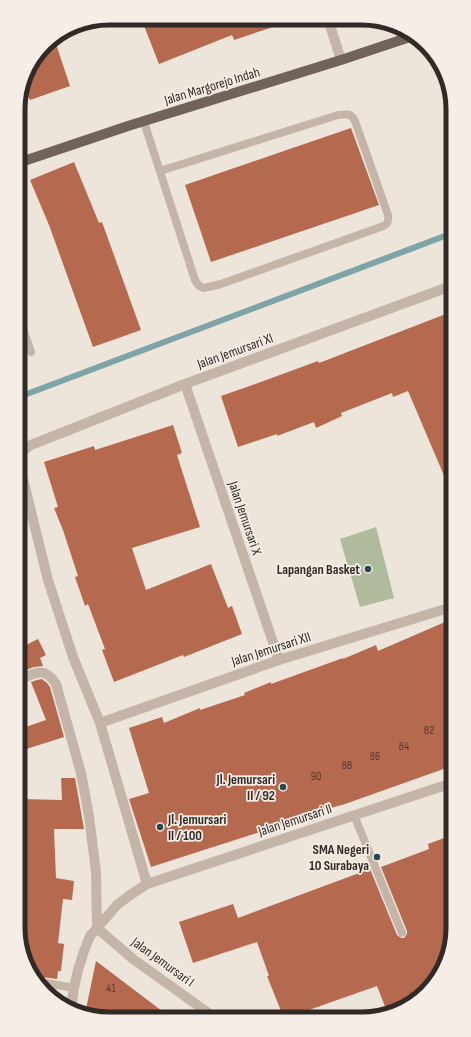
<svg xmlns="http://www.w3.org/2000/svg" width="471" height="1037" viewBox="0 0 471 1037" font-family="'Sofia Sans Condensed',sans-serif">
<style>
.park{fill:#b0ba9c}
.lines{fill:none;stroke-linecap:round;stroke-linejoin:round}
.stream{stroke:#7da4a6;stroke-width:6}
.building{fill:#b56a50}
.service{stroke:#c4b5a8;stroke-width:8}
.minor{stroke:#c4b5a8;stroke-width:10}
.primary{stroke:#71625a;stroke-width:10}
.poi-dot{fill:#224a4d;stroke:#f6eee6;stroke-width:1.5}
.labels{text-anchor:middle;dominant-baseline:central;stroke-width:3.5;stroke-linejoin:round;paint-order:stroke}
.number-label{font-size:12px;fill:#523a31}
.street-label{font-size:14px;fill:#312a27;stroke:#f6eee6}
.poi-label{font-size:14px;font-weight:bold;fill:#312a27;stroke:#f6eee6;text-anchor:end}
.rim{fill:none;stroke:#312a27;stroke-width:5}
</style>
<rect width="100%" height="100%" fill="#ede4da"/>
<path class="park" d="M376 527 394 598 360 607 340 539Z"/>
<g class="lines">
<path class="stream" d="M19 397 450 234"/>
</g>
<path class="building" d="M141 18 288 19V22L234 40 232 35 159 64Z
M54 38 70 86 30 100 28 96 19 100 28 69 49 41Z
M351 128 379 205 211 262 185 185Z
M74 162 99 223 102 222 141 330 93 347 49 225 30 180Z
M451 312V492L408 391 393 397 392 393 341 413 342 416 316 428 314 422 277 436V434L238 447 221 396 258 383 318 361 319 363Z
M173 425 182 453 177 455 200 527 132 548 146 590 211 564 228 608 232 606 242 634 184 657 183 655 114 682 102 650 105 649 88 604 85 606 75 577 78 576 63 530 54 508 58 507 44 462 94 446 95 450Z
M452 619V766L345 804 313 813 279 826 151 867 129 799 149 793 129 728 162 717 164 723 200 708V710L245 695 244 693 271 682V684L343 658V659L376 645 378 651Z
M38 639 46 655 40 658 43 666 34 667 26 670 25 665 20 667V648Z
M42 679 47 683 50 687 64 737 20 751V729L46 720 31 682 37 680Z
M61 778H75L84 829H54L56 878 74 881 72 900 63 899 58 943 64 944 61 971H58L57 979 41 977H37L21 952V799L62 800Z
M452 835 453 934 434 984 388 1014 377 986 306 1011 307 1012 296 1016H283L267 976H269L257 942 193 963 179 922 233 904 238 918 370 869 397 935 401 938H404L407 934V931L381 867 429 849 428 844Z
M96 961 170 1017H92L85 1014Z"/>
<g class="lines">
<path class="service" d="M144 122 195 280 199 286 204 288 221 284 378 228C386 225 389 225 388 215L355 121C351 113 346 114 338 115L160 171
M19 317 31 352
M354 815 402 933
M40 982 74 988"/>
<path class="minor" d="M328 19 341 60
M185 384 279 660
M20 680C36 672 45 667 56 684L81 773 89 816 96 872 97 928 133 959 214 1017
M100 723 279 660 452 607
M147 884 100 723 73 657 48 580 21 471C19 458 18 452 31 445L185 384 451 286
M71 1007 74 988 78 970 84 951 90 936 117 905 130 895 147 884 452 783"/>
<path class="primary" d="M18 163 128 126 341 60 413 36"/>
</g>
<g class="poi-dot">
<circle cx="368" cy="569" r="4"/>
<circle cx="283" cy="787" r="4"/>
<circle cx="160" cy="827" r="4"/>
<circle cx="377" cy="857" r="4"/>
</g>
<g class="labels">
<g class="number-label">
<text x="429" y="730">82</text>
<text x="404" y="746">84</text>
<text x="375" y="756">86</text>
<text x="347" y="765">88</text>
<text x="316" y="776">90</text>
<text x="111" y="988">41</text>
</g>
<g class="street-label">
<text transform="translate(212 86) rotate(-17)">Jalan Margorejo Indah</text>
<text transform="translate(235 351) rotate(-20)">Jalan Jemursari XI</text>
<text transform="translate(245 518) rotate(71)">Jalan Jemursari X</text>
<text transform="translate(271 649) rotate(-18)">Jalan Jemursari XII</text>
<text transform="translate(295 820) rotate(-18)">Jalan Jemursari II</text>
<text transform="translate(163 962) rotate(36)">Jalan Jemursari I</text>
</g>
<g class="poi-label">
<text x="360" y="569">Lapangan Basket</text>
<text x="275" y="779">Jl. Jemursari<tspan x="275" dy="16">II / 92</tspan></text>
<text x="168" y="819" text-anchor="start">Jl. Jemursari<tspan x="168" dy="16">II / 100</tspan></text>
<text x="369" y="849">SMA Negeri<tspan x="369" dy="16">10 Surabaya</tspan></text>
</g>
</g>
<path d="M0 0H471V1037H0ZM109 25H362A84 84 0 0 1 446 109V928A84 84 0 0 1 362 1012H109A84 84 0 0 1 25 928V109A84 84 0 0 1 109 25Z" fill="#f6eee6" fill-rule="evenodd"/>
<path class="rim" d="M109 25H362A84 84 0 0 1 446 109V928A84 84 0 0 1 362 1012H109A84 84 0 0 1 25 928V109A84 84 0 0 1 109 25Z"/>
</svg>
